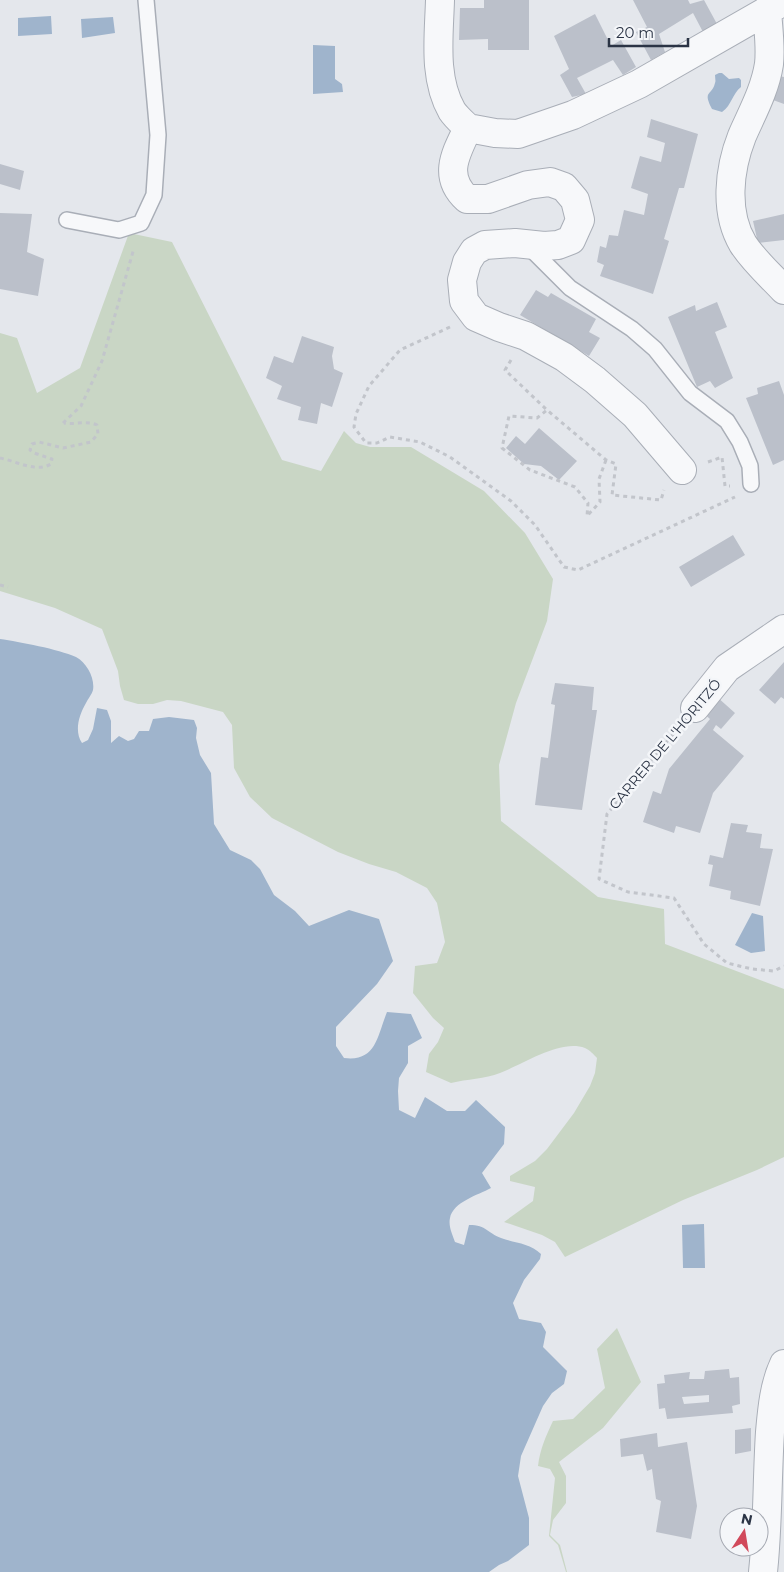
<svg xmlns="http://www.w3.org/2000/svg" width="784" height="1572" viewBox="0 0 784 1572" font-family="Montserrat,sans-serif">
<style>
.green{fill:#c9d6c5}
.water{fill:#9fb4cc}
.building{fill:#bbc0ca;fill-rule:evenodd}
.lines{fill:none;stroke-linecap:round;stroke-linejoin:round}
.lane-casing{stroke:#a9aeb7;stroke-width:18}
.street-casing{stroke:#a9aeb7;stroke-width:30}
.path{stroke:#c2c5cb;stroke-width:3;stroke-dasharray:4 4;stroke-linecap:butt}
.lane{stroke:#f7f8fa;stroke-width:15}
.street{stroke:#f7f8fa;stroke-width:28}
.labels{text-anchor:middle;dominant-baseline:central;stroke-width:5;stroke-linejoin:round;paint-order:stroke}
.street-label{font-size:14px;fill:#2b3445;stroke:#f4f6f9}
</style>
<rect width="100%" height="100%" fill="#e4e7ec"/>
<path class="green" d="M129 233 172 242 282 460 321 471 344 431 356 443 370 447H411L484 491 525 533 553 579 547 621 516 703 499 765 501 821 598 897 664 909 665 944 784 989V1157L757 1170 683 1200 565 1257 555 1242 542 1235 504 1222 533 1201 535 1187 510 1181V1176L535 1161 547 1149 574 1113 590 1086 595 1073 597 1058C594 1055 590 1050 585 1048 560 1039 524 1064 500 1073 485 1079 467 1079 451 1083L426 1072 429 1054 438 1042 444 1028 433 1018 413 993 415 966 437 963 445 942 437 903 427 888 396 872 369 864 338 852 272 818 250 797 234 768 232 725 223 712 181 701 167 700 153 704H138L124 700 120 686 118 671 102 629 55 608 0 591V333L17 338 37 393 80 368Z
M617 1328 641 1382 603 1428 559 1462 566 1476V1503L553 1520 550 1535 560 1545 567 1572H566L558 1545 549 1536 555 1478 550 1469 538 1466C540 1449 546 1436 553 1421L573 1419 605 1388 597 1349Z"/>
<path class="water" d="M51 16 52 34 18 36V18Z
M113 17 115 33 82 38 81 19Z
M313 45 335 46V79L342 84 343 92 313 94Z
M719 73H722L729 79 739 78 741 80V87C732 94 732 105 722 112L712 109C702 90 712 96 715 83 716 81 715 78 715 75Z
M0 639C20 642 58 649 76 657 87 663 95 678 93 690 92 694 88 699 86 703 79 715 74 731 82 743L88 740 93 729 97 708 107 710 111 721V743L119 736 128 741 134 739 139 731H149L153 719 169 717 194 720 197 728 196 738 200 755 211 773 214 824 230 850 251 860 260 869 274 895 295 911 309 926 349 910 379 919 393 961 377 984 336 1027V1046L344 1058C376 1062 377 1037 387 1012L411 1014 422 1038 408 1046V1063L399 1078 398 1091 399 1110 415 1118 425 1097 447 1111H465L476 1100 505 1127 504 1144 482 1173 491 1188C478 1195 453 1202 450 1218 448 1226 453 1236 455 1242L464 1245 469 1225C487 1225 487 1233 501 1238 515 1243 530 1243 541 1254L540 1259 524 1280 513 1303 519 1319 541 1323 546 1332 543 1347 567 1371 564 1384 552 1393 543 1406 521 1456 518 1476 529 1518V1545L508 1561 499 1565 489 1572H0Z
M752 913 763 916 765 951 751 953 735 945Z
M704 1224 705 1268H683L682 1225Z"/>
<path class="building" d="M484 0H529V50H488V39L459 40 460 8H484Z
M633 0H688L690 4 704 0 717 24 703 32 693 13 659 34 665 52 651 60 636 32 647 27Z
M595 14 611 46 621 40 636 67 623 75 613 60 577 78 586 94 572 97 560 75 569 69 554 36Z
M779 76 784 77V104L773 100Z
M651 119 698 134 684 188H679L664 239 669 241 653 294 600 276 604 265 597 262 600 246 606 248 609 235 618 236 624 210 644 215 648 194 631 188 640 156 661 162 665 143 647 137Z
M0 164 24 171 20 190 0 184Z
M0 213 32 214 27 252 44 259 38 296 0 289Z
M784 214V240L758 243 753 221Z
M536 290 548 297 551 293 596 319 589 332 600 338 589 356 520 315Z
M717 302 727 327 715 332 733 378 715 388 710 381 697 387 668 317 695 305 696 311Z
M302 336 334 347 332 356 334 369 343 373 332 407 321 403 317 424 298 420 301 407 277 399 282 386 266 378 274 356 293 363Z
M779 381 784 395V460L773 465 746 398 758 394 757 388Z
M539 428 577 461 559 480 541 466 524 464 506 448 516 436 525 444Z
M733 535 745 555 691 587 679 567Z
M784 662V699L781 697 775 704 759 690Z
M555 683 594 687 592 710H597L582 810 535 805 541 757 548 758 555 705 551 704Z
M716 696 735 713 721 729 716 725 713 730 744 756 713 793 700 833 676 826 674 833 643 822 653 791 661 794 669 769 710 719 702 712Z
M731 823 748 825 746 832 762 834 760 848 773 849 760 906 730 899 731 891 709 886 713 865 708 864 710 855 723 858Z
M729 1369 730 1378 739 1377 740 1404 732 1406 733 1413 667 1419 665 1408 659 1409 657 1384 665 1383 664 1375 690 1372 689 1379H704L705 1371ZM709 1395V1402L684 1404 682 1397Z
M751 1428V1451L735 1454V1430Z
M657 1433 658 1447 687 1442 697 1506 691 1539 656 1532 661 1501 656 1499 652 1469 647 1471 643 1454 621 1457 620 1439Z"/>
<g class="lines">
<g class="lane-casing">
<path id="lane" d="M67 220 119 230 141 223 154 195 158 135 146 0
M528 246 570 288 632 329 655 349 690 393 727 421 740 442 750 466 751 484"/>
</g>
<g class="street-casing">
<path id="street" d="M440 0C439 36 433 78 452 111 456 117 463 123 468 128
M767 10C768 28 771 46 769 64 765 90 752 113 742 136 729 169 724 212 743 244 754 261 770 275 784 290
M468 128C456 153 442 176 467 199H488L528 185 550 182 564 187 575 200 580 220 571 240 558 245 544 246 515 243 485 245 474 251 467 262 462 280 464 301 476 317 499 327 526 336 564 357 595 380 635 415 682 470
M468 128 495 133 518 134 573 115 639 84 784 1
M695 708 727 668 784 629
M763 1572C768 1526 767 1479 770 1432 772 1410 774 1385 784 1364"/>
</g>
<path class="path" d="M450 327 400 350 369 386 356 414 354 427 366 443H377L390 437 420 442 450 457 511 501 535 525 564 567 578 570 735 497
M511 360 505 370 547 410
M63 423 81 406 102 361 134 248
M0 458C16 461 36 473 51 464L52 459 34 453 30 450 32 444 39 442 63 448 91 442 98 434 97 425C87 420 75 425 64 423
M606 460 599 479 600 502 587 516 588 503 575 487 530 470 502 448 509 416 537 418 547 410 606 460 616 464 612 495 661 500 664 490
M708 462 722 457 725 486H730
M0 585 8 587
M679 727 607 814 599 879 628 892 674 898 704 944 727 963 752 969 774 971 784 966"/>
<use href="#lane" class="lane"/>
<use href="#street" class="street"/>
</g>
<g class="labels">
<g class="street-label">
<text transform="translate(665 744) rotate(-50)">CARRER DE L'HORITZÓ</text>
</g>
</g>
<g transform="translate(744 1532) rotate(12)"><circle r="24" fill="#f4f6f9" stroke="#a4a8b1"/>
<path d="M0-4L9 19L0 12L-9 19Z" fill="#d1495b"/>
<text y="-8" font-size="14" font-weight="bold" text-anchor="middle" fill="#2b3445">N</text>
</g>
<path d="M609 38v8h79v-8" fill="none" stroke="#2b3445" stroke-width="2.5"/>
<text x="616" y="38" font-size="15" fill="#2b3445" stroke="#f4f6f9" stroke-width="4" paint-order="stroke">20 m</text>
</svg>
